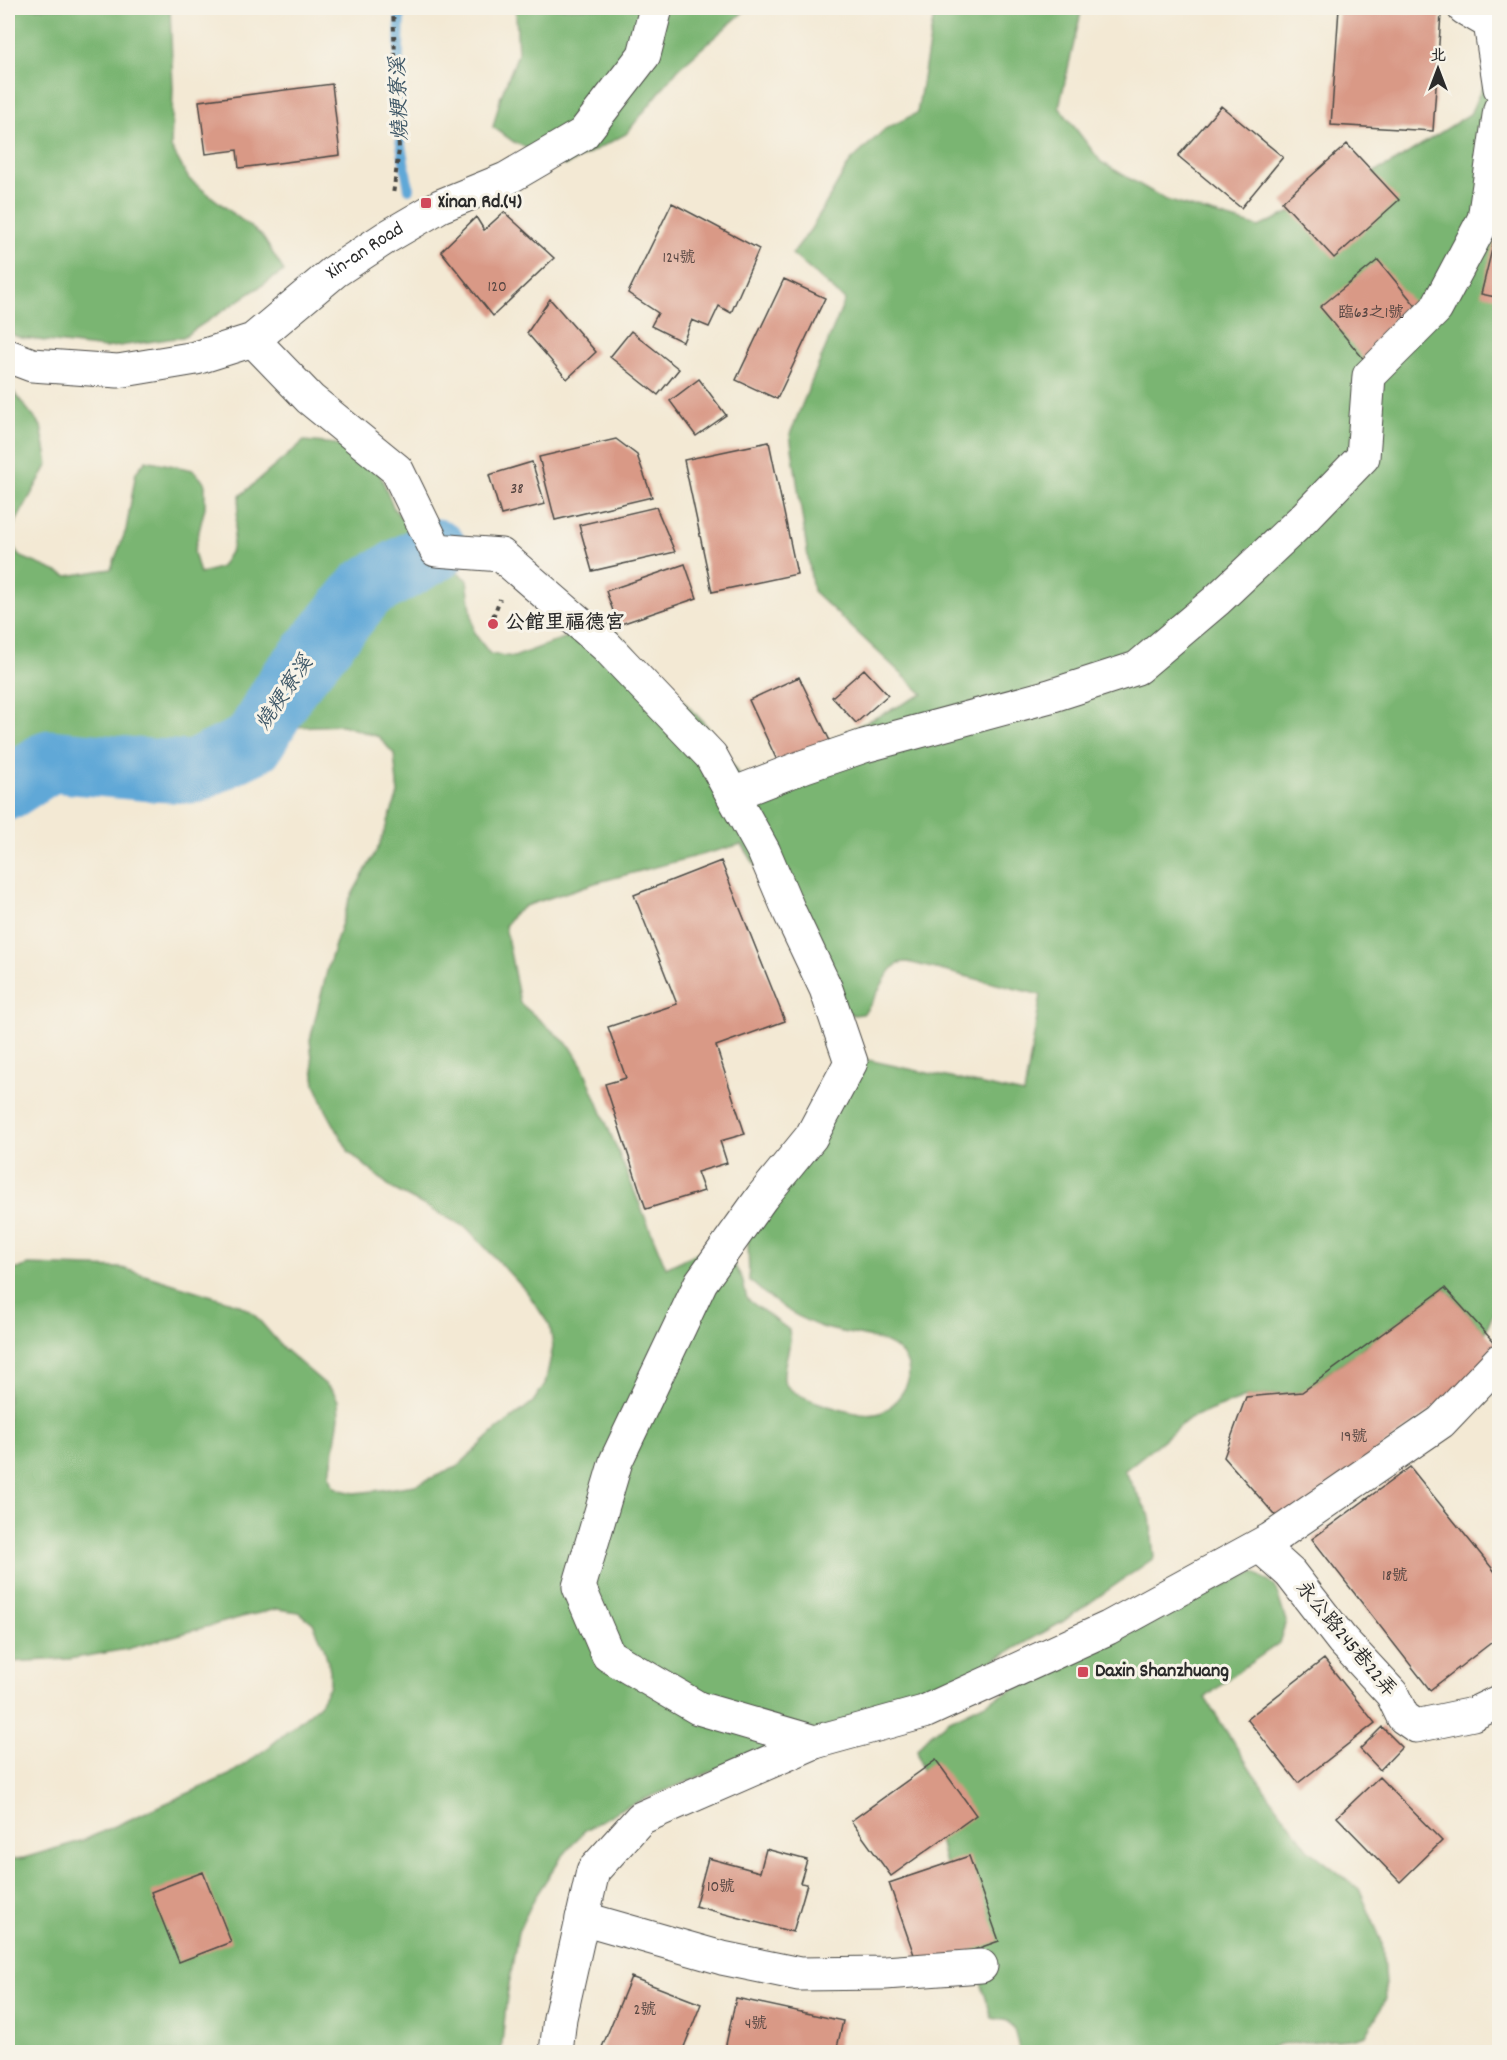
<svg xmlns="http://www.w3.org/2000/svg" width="1507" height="2060" viewBox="0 0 1507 2060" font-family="Dekko,'LXGW WenKai TC',sans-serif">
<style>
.forest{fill:#7ab572;stroke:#52704e;stroke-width:1.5;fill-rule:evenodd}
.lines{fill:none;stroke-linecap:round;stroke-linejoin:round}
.stream{stroke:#61a8d7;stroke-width:10}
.river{stroke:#61a8d7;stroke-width:63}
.building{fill:#d99986}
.minor-casing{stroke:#494844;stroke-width:35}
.path{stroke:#494844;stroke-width:4;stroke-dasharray:4.5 4.5;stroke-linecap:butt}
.minor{stroke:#fff;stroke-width:33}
.poi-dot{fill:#d1495b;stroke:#f7f3e8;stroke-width:2}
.labels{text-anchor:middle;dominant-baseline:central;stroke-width:6;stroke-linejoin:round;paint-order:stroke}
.number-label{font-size:16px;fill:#564642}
.poi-label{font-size:20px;font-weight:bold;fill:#2b2b2b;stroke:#f7f3e8;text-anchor:start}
.street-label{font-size:20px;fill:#2b2b2b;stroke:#f7f3e8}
.water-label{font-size:21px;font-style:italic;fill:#3e5767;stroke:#f7f3e8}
</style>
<rect width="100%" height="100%" fill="#f7f3e8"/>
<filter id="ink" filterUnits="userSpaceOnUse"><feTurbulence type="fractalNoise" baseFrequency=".0167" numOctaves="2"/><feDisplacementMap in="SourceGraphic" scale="12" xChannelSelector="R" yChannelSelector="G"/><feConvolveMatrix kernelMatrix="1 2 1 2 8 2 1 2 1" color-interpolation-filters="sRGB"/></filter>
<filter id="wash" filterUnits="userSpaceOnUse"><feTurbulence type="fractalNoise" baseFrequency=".008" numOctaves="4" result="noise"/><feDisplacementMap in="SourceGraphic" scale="24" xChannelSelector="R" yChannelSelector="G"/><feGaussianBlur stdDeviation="1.35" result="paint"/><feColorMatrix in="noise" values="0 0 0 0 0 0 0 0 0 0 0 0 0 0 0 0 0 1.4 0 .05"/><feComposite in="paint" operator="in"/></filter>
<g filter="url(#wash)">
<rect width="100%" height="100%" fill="#f3e9d4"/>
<path class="forest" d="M8 8H170L173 89 171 147 189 179 262 236 284 271 183 337 105 348 21 338 8 333Z
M514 8H748L678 69 626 134 565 166 514 142 493 127 501 96 518 54 516 13Z
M927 8H1082L1059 107 1101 162 1166 200 1259 227 1391 164 1470 114 1499 51 1500 1297 1485 1333 1445 1288 1302 1392 1246 1397 1190 1418 1124 1471 1150 1516 1154 1558 1062 1622 946 1687 763 1750 621 1809 584 1831 560 1859 535 1897 518 1932 507 1996 501 2052H8V1860L24 1858 84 1840 229 1775 269 1747 319 1705 330 1685V1670L324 1647 313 1623 299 1612 277 1609 242 1617 127 1649 69 1659 8 1662V1272L29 1265 122 1268 238 1304 253 1313 284 1349 333 1391 338 1401 339 1417 330 1475 333 1486 341 1490 354 1493 374 1491 415 1485 457 1467 494 1432 533 1402 545 1384 553 1347 550 1326 527 1292 467 1228 393 1189 349 1152 326 1110 315 1084 310 1040 328 967 349 900 379 846 398 794 394 754 379 737 342 725 269 728 147 767 79 764 8 757V540L19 556 67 576 111 569 126 530 136 472 146 460 193 470 205 483V507L194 552 200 574 221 567 232 549 240 496 304 441 336 444 380 474 394 509 428 548 467 580 474 633 490 654 514 657 607 622 707 726 744 783 923 694 813 591 790 434 845 300 792 254 811 229 850 162 885 129 917 113 934 15ZM742 844 845 1010 853 1015 863 1014C876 1001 883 976 895 966 899 962 903 962 908 962L1041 995 1024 1094 841 1054 804 1123 748 1239 749 1280C768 1298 797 1319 822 1327 847 1336 896 1334 907 1363 913 1379 904 1392 893 1404 884 1414 874 1416 860 1414 845 1411 786 1397 784 1380 782 1362 793 1347 789 1330L747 1299 742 1278 733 1263 712 1253H697L666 1268 583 1067 571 1047 520 1003 505 926 513 915 525 906 595 883Z
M8 385 41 426 48 464 8 536Z
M1254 1572 1275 1586 1286 1621 1279 1643 1232 1676 1205 1698 1253 1773 1308 1849 1359 1889 1382 1942 1386 1999 1366 2035 1351 2039 1280 2044 1262 2052H1020L1014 2029 1008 2021 992 2018 945 1864 917 1750 926 1738 948 1721 1178 1610 1241 1577Z"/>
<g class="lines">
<path class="stream" d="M400 8 397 123 409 189"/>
<path class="river" d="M8 788 50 761 150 770 193 772 253 743 288 684 366 589 436 550"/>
</g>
<g id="blocks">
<path class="building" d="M1339 8 1441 14 1433 131 1331 125Z
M332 84 340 155 239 168 237 150 206 154 199 101Z
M1221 106 1283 157 1241 208 1178 156Z
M1347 144 1399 200 1334 258 1282 202Z
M672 203 759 249 731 313 719 306 709 327 692 320 683 342 651 326 658 313 628 293Z
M504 212 554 258 493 316 441 251 476 217 484 230Z
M1499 221H1500V298L1481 294Z
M1378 260 1424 316 1367 363 1320 307Z
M784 279 825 298 777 399 736 380Z
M550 299 596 352 567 379 527 333Z
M631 331 679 369 658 395 610 357Z
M699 379 726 415 696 436 670 401Z
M616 439 637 455 652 497 555 520 539 457Z
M769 442 797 574 712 592 684 460Z
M532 462 545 504 501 515 489 475Z
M656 507 675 552 592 571 579 525Z
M685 564 697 598 618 625 606 591Z
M864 669 888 695 856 723 832 697Z
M799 677 831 743 780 767 749 700Z
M721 861 785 1021 716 1046 745 1134 720 1141 727 1163 697 1172 704 1191 646 1209 605 1084 626 1078 608 1027 677 1004 634 895Z
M1445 1288 1500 1349V1358L1282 1523 1224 1457 1246 1397 1302 1392Z
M1410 1467 1500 1578V1636L1430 1690 1312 1539Z
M1324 1659 1375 1723 1298 1783 1247 1719Z
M1382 1727 1402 1747 1380 1770 1360 1749Z
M936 1760 976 1815 891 1876 851 1821Z
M1379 1777 1442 1841 1400 1882 1337 1817Z
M766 1849 807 1860 800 1883 807 1884 793 1932 695 1906 708 1858 760 1872Z
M969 1856 999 1941 919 1969 889 1883Z
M203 1872 231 1942 179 1962 151 1892Z
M631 1977 701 2004 682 2052H600Z
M736 1998 843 2021 836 2052H738L725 2049Z"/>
</g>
</g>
<g filter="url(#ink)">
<use href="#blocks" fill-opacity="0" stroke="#494844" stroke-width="1.5"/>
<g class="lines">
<g class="minor-casing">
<g id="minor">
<path d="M1464 8 1490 23 1500 88"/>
<path d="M253 340 310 399 397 470 436 550 501 555 606 646 711 756 764 852 790 913 826 989 851 1062 811 1137 762 1197 701 1282 616 1461 579 1587 608 1655 698 1708 815 1742"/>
<path id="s1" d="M8 356 32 365 118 371 196 358 253 340 334 272 387 237 440 206 506 179 583 134 644 55 656 8"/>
<path d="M733 794 805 766 864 746 1050 696 1137 668 1216 601 1303 519 1363 457 1369 376 1436 309 1484 219 1500 109"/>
<path d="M1260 1546 1290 1573 1342 1640 1392 1694 1403 1717 1416 1726 1473 1714 1500 1701"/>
<path d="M582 1918 722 1958 799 1974 885 1973 981 1966"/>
<path d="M556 2052 560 2018 593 1871 641 1818 815 1742 924 1712 1108 1628 1271 1539 1441 1422 1500 1360"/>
</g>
</g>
<path class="path" d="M393 8 399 150 393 195
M493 617 500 599"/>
<use href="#minor" class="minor"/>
</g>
</g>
<g class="poi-dot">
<rect x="420" y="197" width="12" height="12" rx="3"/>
<circle cx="493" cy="624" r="6"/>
<rect x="1077" y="1666" width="12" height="12" rx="3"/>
</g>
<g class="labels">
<g class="number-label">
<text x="679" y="258">124號</text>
<text x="497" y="287">120</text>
<text x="1371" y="313">臨63之1號</text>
<text x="517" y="489">38</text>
<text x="1354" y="1437">19號</text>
<text x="1395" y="1576">18號</text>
<text x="721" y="1887">10號</text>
<text x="645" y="2010">2號</text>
<text x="756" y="2024">4號</text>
</g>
<g class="poi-label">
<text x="438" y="203">Xinan Rd.(4)</text>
<text x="505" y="624">公館里福德宮</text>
<text x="1095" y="1672">Daxin Shanzhuang</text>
</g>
<g class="street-label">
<text stroke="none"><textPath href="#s1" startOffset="394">Xin-an Road</textPath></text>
<text transform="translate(1345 1640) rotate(50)">永公路245巷22弄</text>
</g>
<g class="water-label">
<text transform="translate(401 99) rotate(-92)">燒粳寮溪</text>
<text transform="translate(286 694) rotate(-56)">燒粳寮溪</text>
</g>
</g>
<rect width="1507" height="2060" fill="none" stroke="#f7f3e8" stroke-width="30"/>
<g transform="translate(1438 69)" stroke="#f7f3e8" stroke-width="4.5" paint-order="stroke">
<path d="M0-4.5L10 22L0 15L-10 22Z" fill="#2b2b2b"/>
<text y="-9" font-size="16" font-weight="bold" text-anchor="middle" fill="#2b2b2b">北</text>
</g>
</svg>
